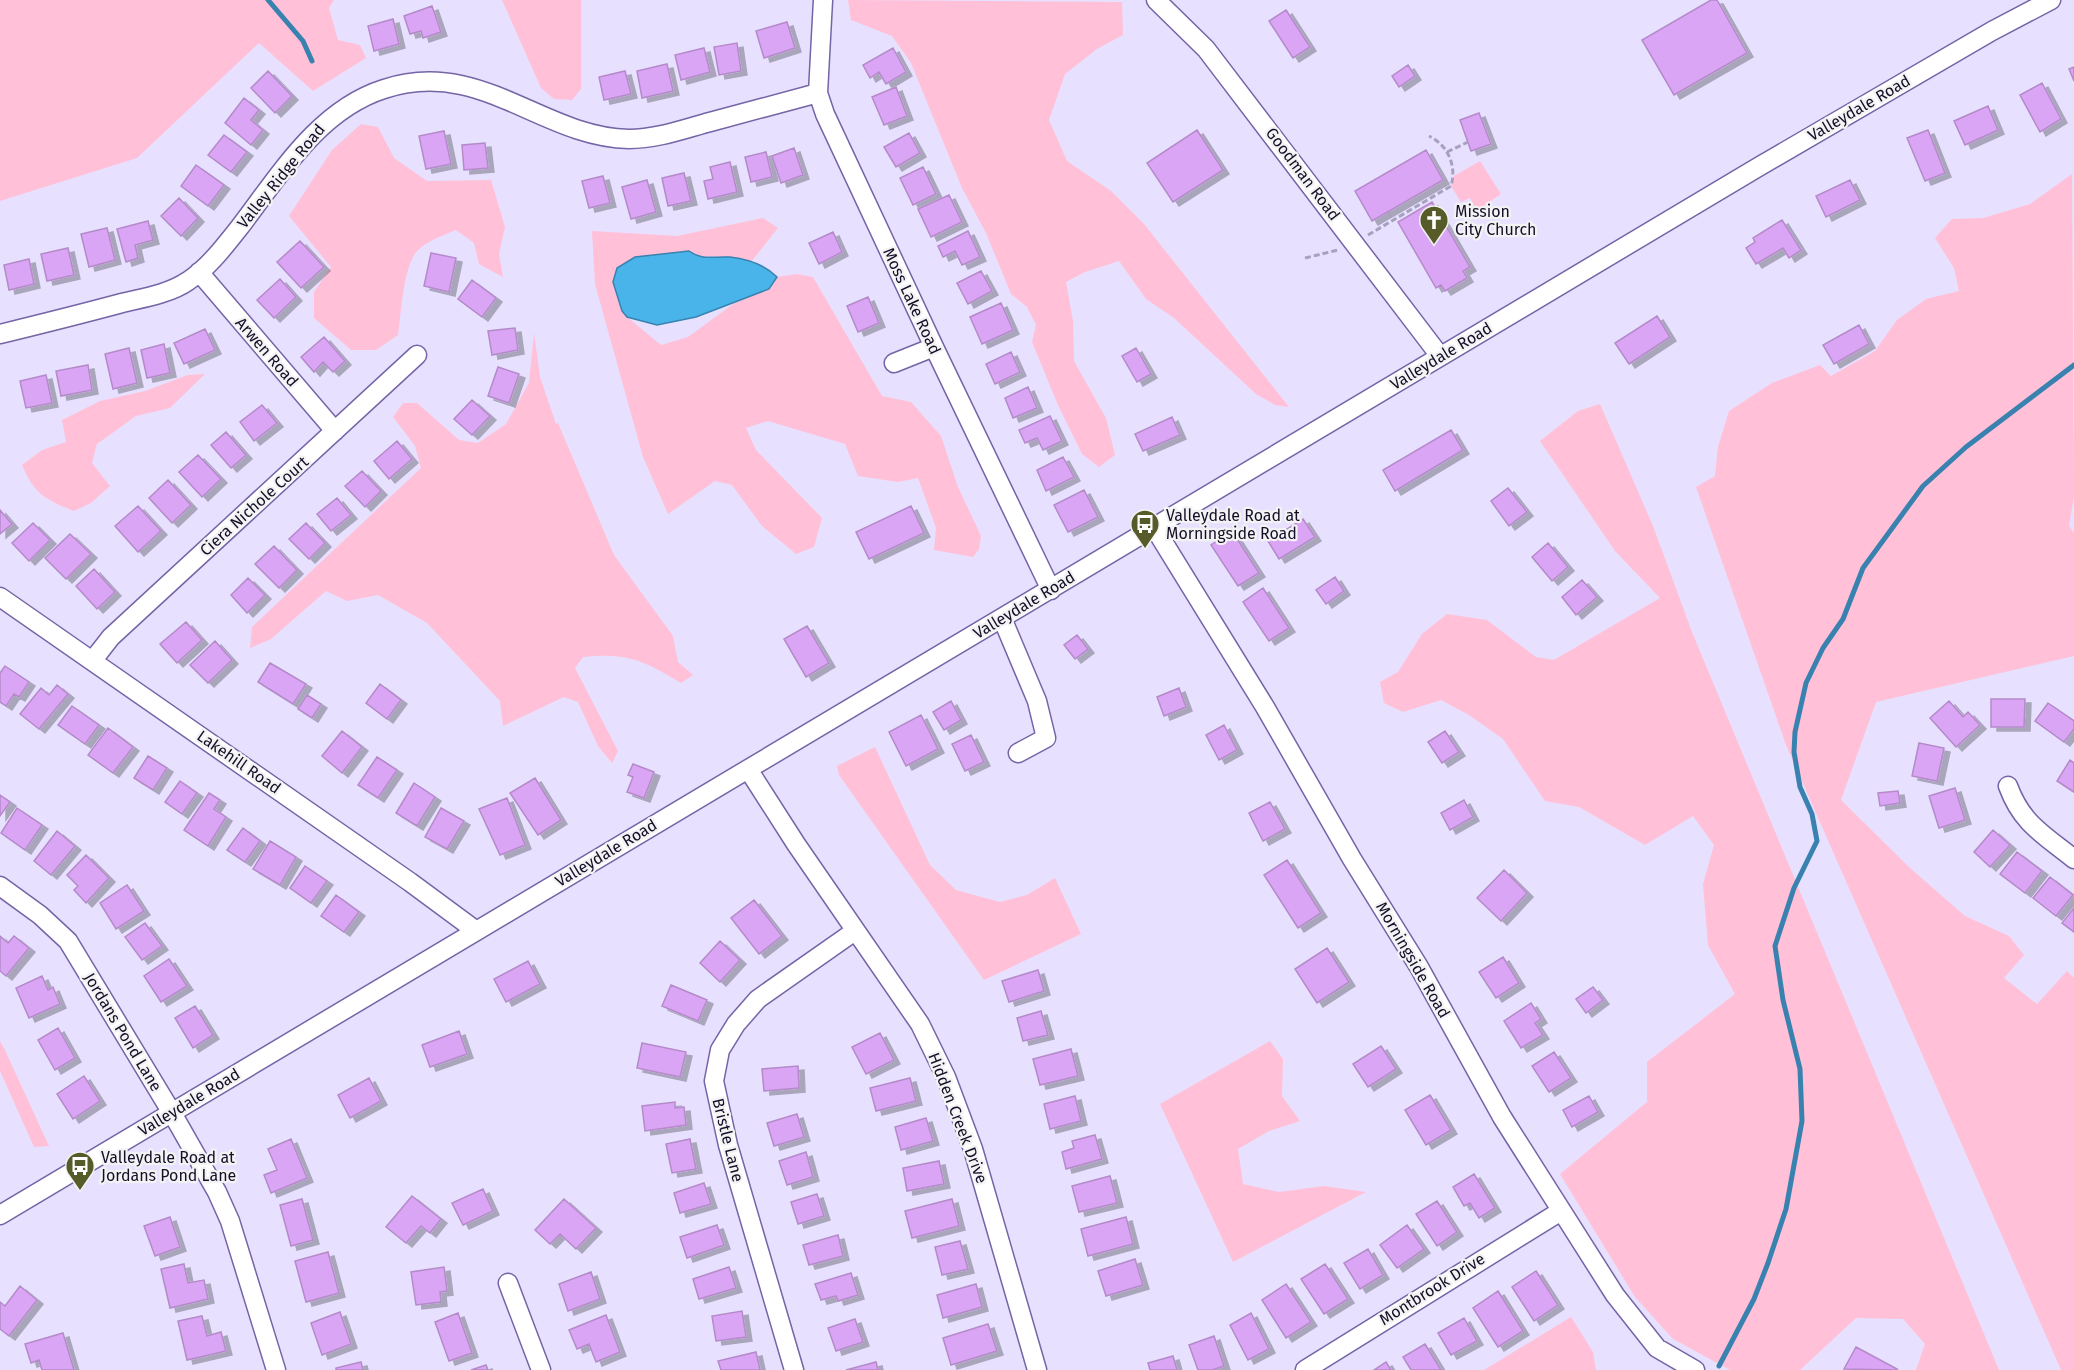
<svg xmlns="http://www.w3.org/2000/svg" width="2074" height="1370" viewBox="0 0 2074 1370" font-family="'Fira Sans',sans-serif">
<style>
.green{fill:#ffc0d8}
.water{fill:#49b4e9;stroke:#3982af;stroke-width:1.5}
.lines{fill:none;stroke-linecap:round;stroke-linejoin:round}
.stream{stroke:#3982af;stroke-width:5}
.building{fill:#dba5f5;stroke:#b48ac9;stroke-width:1.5;filter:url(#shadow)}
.minor-casing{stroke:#7564a6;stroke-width:21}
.path{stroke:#a8a1be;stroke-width:3;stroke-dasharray:6 3;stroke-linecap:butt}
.minor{stroke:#fff;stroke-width:18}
.labels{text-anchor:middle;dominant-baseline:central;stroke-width:4.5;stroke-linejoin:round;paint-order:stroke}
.street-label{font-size:16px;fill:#150e28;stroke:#f3f3f3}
.poi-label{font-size:16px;fill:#150e28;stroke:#f3f3f3;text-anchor:start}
</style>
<defs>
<filter id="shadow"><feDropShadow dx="6" dy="4" stdDeviation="0" flood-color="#0004"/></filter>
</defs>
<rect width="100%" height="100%" fill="#e7e1ff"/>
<path class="green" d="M0 0H334L329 8 338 40 360 45 366 58 313 91 259 43 137 158 0 201Z
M502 0H581V89L572 100 554 99 541 88Z
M848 0 1122 2 1123 35 1097 49 1065 74 1049 120 1067 161 1111 191 1144 224 1289 407 1275 405 1256 394 1174 318 1146 299 1119 261 1085 272 1066 282 1073 321 1074 361 1106 418 1115 455 1099 467 1082 454 1058 405 1032 342 1036 325 1027 307 1011 294 986 233 962 188 911 63 892 36 851 20Z
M361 124 378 127 394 158 427 181 491 180 505 227 499 254 503 277 479 264 474 243 456 230C442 236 420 243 413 257 403 276 401 313 398 335L376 350H351L314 318V292L331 267 289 216 332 150Z
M1480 161 1501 194 1477 210 1470 198 1461 202 1451 186 1454 176Z
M2072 174 2074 496 2069 526 2074 533V656L1876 702 1841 800 1910 868 1965 916 2009 936 2024 955 2004 978 2037 1004 2067 971 2074 978V1370H2061L1786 745 1696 487 1715 476 1718 447 1729 411 1772 383 1820 365 1831 376 1875 351 1897 320 1926 299 1959 291 1954 268 1935 238 1952 219 1983 218 2030 204Z
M763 218 778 228 751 262 729 257 696 256 627 317 661 345 688 337 733 304 769 289 777 277 797 274 813 277 882 396 911 402 941 436 958 487 981 536 979 549 973 557 934 550 936 528 918 478 898 482 858 476 845 444 768 421 746 428 756 450 822 518 814 547 796 554 762 526 732 485 715 481 668 514 643 457 595 284 592 231 677 236Z
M534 333 540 377 556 424 558 423 614 555 673 636 678 662 693 675 681 683C645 661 627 652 583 657L575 668 618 751 612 763 598 746 578 702 564 697 503 726 500 701 427 623 378 595 347 601 326 591 271 639 250 648 252 627 421 468 415 446 393 417 403 403H417L459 440 478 443 506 424 529 383Z
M205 374 170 408 136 416 97 444 92 463 110 486 91 503 74 511C46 500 34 494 22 465L42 450 66 442 62 420 100 401 145 391 188 375Z
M1600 404 1653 526 1692 632 1999 1370H1916L1925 1344 1903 1319 1856 1318 1800 1370H1730L1673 1339 1635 1297 1560 1174 1647 1102V1062L1735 994 1708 945 1703 884 1714 845 1693 816 1645 845 1579 807 1545 801 1503 739 1469 715 1441 700 1403 712 1384 703 1380 682 1398 672 1422 634 1447 614 1487 620 1536 657 1554 660 1660 598 1615 551 1540 441 1578 411Z
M875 747 930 865 956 890 1000 902 1027 895 1055 878 1081 934 984 980 839 775 837 766Z
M0 1041 4 1048 49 1146 34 1147 0 1071Z
M1270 1041 1283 1059 1282 1096 1300 1121 1269 1131 1238 1149 1243 1184 1279 1192 1324 1186 1366 1192 1233 1262 1160 1104Z
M1571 1317 1593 1352 1596 1370H1484Z"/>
<path class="water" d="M689 251C703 261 714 256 730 257 747 259 765 265 777 277L769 289 696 317 657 325 627 317 622 311 613 282 617 268 635 257Z"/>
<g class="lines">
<path class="stream" d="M268 0 303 41 312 61
M1719 1366 1754 1299 1768 1263 1786 1209 1802 1121 1800 1069 1783 1000 1775 946 1794 888 1817 841 1812 814 1800 787 1794 752 1795 732 1806 683 1823 648 1843 619 1863 568 1923 486 1966 447 2074 365"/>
</g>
<path class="building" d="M1711 0H1717L1747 53 1674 95 1642 40Z
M432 6 441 32 423 38 421 31 410 34 404 16Z
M1286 10 1310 47 1293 58 1269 21Z
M393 19 399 44 374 51 368 26Z
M787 22 795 48 764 58 756 31Z
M737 43 741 71 719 75 714 47Z
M704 48 710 72 681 80 675 55Z
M893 48 906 72 886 84 879 72 870 78 863 65Z
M667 64 673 91 642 98 637 71Z
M1408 65 1415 76 1399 87 1392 76Z
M2074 67V81L2069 69Z
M268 71 292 96 275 113 251 88Z
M625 71 631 94 604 100 599 77Z
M2042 83 2061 119 2040 132 2020 95Z
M896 87 907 116 884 125 872 97Z
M244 98 259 110 251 120 263 130 251 145 225 123Z
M1988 106 1998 130 1965 145 1954 121Z
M1479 113 1491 144 1471 151 1460 120Z
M1197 130 1223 170 1173 202 1147 163Z
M1928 130 1945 173 1925 181 1907 138Z
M444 131 451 164 426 169 419 136Z
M909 133 920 153 896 167 884 147Z
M224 135 247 152 231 172 208 155Z
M485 143 488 168 464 170 462 145Z
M794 148 803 175 781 183 772 156Z
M1426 150 1443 180 1372 221 1355 191Z
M766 152 772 177 751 182 745 157Z
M730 162 737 192 708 199 704 181 713 179 710 167Z
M196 165 224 185 208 206 181 186Z
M923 167 936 194 913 205 900 178Z
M684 173 691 201 668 206 662 178Z
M603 176 610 203 589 208 582 181Z
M647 180 656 212 631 219 622 187Z
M1850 180 1860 200 1826 217 1816 196Z
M949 195 962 222 931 237 918 209Z
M179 198 198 218 181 236 161 216Z
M1432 202 1470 267 1463 271 1467 278 1445 291 1441 285 1436 288 1398 222Z
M1782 220 1801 250 1789 258 1783 248 1756 264 1746 248 1755 242 1753 238Z
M148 221 153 240 135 245 138 258 126 262 117 229Z
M107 228 115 260 89 267 81 234Z
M968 231 980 257 962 265 955 251 943 257 938 246Z
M833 232 842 252 819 264 809 243Z
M300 241 324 267 301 288 277 262Z
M68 248 74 275 47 281 41 254Z
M431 253 456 258 449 292 424 286Z
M29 259 34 284 9 290 4 265Z
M981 271 992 291 968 304 957 283Z
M280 279 296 297 274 318 257 300Z
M472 280 496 298 482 317 458 299Z
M868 297 879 323 858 332 847 306Z
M1001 303 1013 330 982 344 970 317Z
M1657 316 1670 337 1629 364 1615 343Z
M1859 325 1869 344 1834 364 1823 345Z
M515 328 518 350 492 355 488 331Z
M205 329 215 350 184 364 174 343Z
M324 337 345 361 333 372 323 362 314 372 301 357Z
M164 344 170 373 147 378 141 350Z
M129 348 137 383 113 389 105 354Z
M1136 348 1151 374 1137 382 1122 356Z
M1011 352 1020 372 995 384 986 364Z
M88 365 92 390 61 396 56 371Z
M498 367 519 374 509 403 488 396Z
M46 375 52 403 26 408 20 381Z
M1028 387 1037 408 1013 418 1005 398Z
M472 400 490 416 472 435 454 419Z
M262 405 277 423 254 441 240 422Z
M1050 416 1062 441 1043 450 1037 438 1025 443 1019 430Z
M1172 417 1180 435 1143 451 1135 434Z
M1451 430 1463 450 1395 491 1383 470Z
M226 432 246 455 231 468 211 445Z
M397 441 412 459 389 479 374 461Z
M198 455 221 479 202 497 179 472Z
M1063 457 1074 477 1046 491 1037 470Z
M362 471 381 491 365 507 345 486Z
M168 480 191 505 172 523 149 498Z
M1508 488 1527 512 1509 526 1491 501Z
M1084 490 1098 517 1068 532 1054 505Z
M337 498 351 515 331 531 317 514Z
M138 506 161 531 138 552 115 526Z
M911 506 924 533 869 559 856 532Z
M0 510 12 524 0 534Z
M1303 519 1315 537 1279 559 1268 541Z
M33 523 50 540 29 561 12 543Z
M306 523 325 543 309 559 289 539Z
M1232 531 1259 573 1238 586 1211 545Z
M70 534 91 554 66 579 45 558Z
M1548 543 1568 567 1552 581 1532 557Z
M274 546 297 570 279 588 255 564Z
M94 569 115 592 97 609 76 586Z
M1335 577 1344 591 1326 604 1316 590Z
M248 578 265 595 247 613 231 595Z
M1582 580 1597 597 1576 615 1562 597Z
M1263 588 1289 628 1269 641 1243 602Z
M186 622 202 640 177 663 160 644Z
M807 626 829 663 806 677 784 639Z
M1077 635 1088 649 1075 659 1064 645Z
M215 641 232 660 208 683 190 665Z
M270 663 306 684 293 704 258 682Z
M5 666 29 682 19 697 14 694 6 706 0 702V673Z
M380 684 401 700 387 719 366 703Z
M57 685 68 694 39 729 20 714 41 688 49 695Z
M1179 688 1186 707 1164 716 1157 697Z
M307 695 321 704 312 718 298 709Z
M1991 699H2025L2024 727H1991Z
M951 701 961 720 944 730 933 712Z
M1949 701 1963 717 1968 712 1980 725 1956 747 1930 718Z
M2048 703 2074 721V729L2064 742 2035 721Z
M72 706 99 725 85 744 58 725Z
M921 715 938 749 906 766 889 732Z
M1224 725 1237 750 1219 760 1206 735Z
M108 728 133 747 113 773 88 755Z
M342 731 362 747 342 773 322 756Z
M1445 731 1459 752 1442 763 1428 742Z
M971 735 984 762 965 771 952 744Z
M1919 743 1944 748 1937 781 1912 776Z
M148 756 167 768 153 790 134 778Z
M377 757 397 770 378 798 358 785Z
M2070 760 2074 763V792L2057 781Z
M633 764 654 772 644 798 627 792 633 777 628 775Z
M535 778 561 820 538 835 510 793Z
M180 781 197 793 182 814 165 802Z
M414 783 435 797 417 826 396 813Z
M1955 788 1965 820 1939 828 1929 796Z
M1898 791 1900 803 1880 806 1878 793Z
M209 793 220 800 214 809 226 817 208 846 184 830Z
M0 795 10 802 0 816Z
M507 798 525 845 500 855 479 809Z
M1464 800 1473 817 1450 830 1441 813Z
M1270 802 1285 829 1263 841 1249 813Z
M17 808 42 825 25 850 1 833Z
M441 808 464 821 447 849 425 837Z
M243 828 260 841 245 862 227 850Z
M1993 830 2010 845 1990 867 1974 852Z
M57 831 75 846 51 875 34 861Z
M270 841 296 857 280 885 253 869Z
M2017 852 2042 871 2025 893 2000 874Z
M86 855 109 878 86 903 74 890 78 886 67 875Z
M1287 860 1321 913 1298 928 1264 875Z
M305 866 327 881 311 903 290 888Z
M1504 870 1527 893 1501 921 1477 898Z
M2050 877 2073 895 2056 916 2033 898Z
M127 885 144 911 116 929 100 903Z
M336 895 359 912 344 932 321 916Z
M754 900 782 936 759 954 731 918Z
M2074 908V932L2062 923Z
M145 923 162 946 142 960 125 937Z
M0 936 8 943 14 936 29 948 6 976 0 971Z
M720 941 740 960 720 982 700 963Z
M1327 948 1349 982 1317 1003 1295 969Z
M1503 957 1519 983 1496 998 1479 972Z
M169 959 187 986 161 1002 144 976Z
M528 961 540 984 506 1002 494 979Z
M1038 970 1044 991 1009 1002 1002 981Z
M42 976 48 990 53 987 60 1004 29 1018 16 988Z
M671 985 707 1000 698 1021 662 1006Z
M1593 987 1603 1000 1586 1013 1576 999Z
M1531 1003 1541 1019 1535 1023 1543 1035 1521 1048 1504 1021Z
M195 1006 213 1035 193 1048 175 1018Z
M1041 1011 1048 1035 1023 1041 1017 1018Z
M58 1028 75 1058 55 1070 38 1040Z
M459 1031 467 1054 430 1067 422 1045Z
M880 1033 894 1060 866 1074 852 1047Z
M642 1043 686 1052 680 1077 637 1068Z
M1381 1046 1396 1069 1368 1087 1353 1064Z
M1071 1049 1078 1076 1040 1085 1033 1059Z
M1554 1052 1571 1078 1549 1092 1532 1066Z
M798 1066 799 1088 764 1091 762 1069Z
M84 1076 100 1101 73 1119 57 1094Z
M369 1078 381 1101 350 1118 338 1095Z
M910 1078 916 1101 876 1111 870 1088Z
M1430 1095 1451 1130 1426 1145 1405 1110Z
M1075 1096 1081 1121 1050 1129 1044 1104Z
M1589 1096 1598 1112 1572 1127 1563 1110Z
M675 1102V1108L684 1107 686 1125 645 1131 642 1106Z
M797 1114 804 1137 774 1146 767 1123Z
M926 1118 933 1141 901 1150 895 1127Z
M1095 1135 1102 1159 1066 1169 1062 1152 1074 1148 1072 1141Z
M291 1139 307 1178 271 1193 264 1175 277 1170 268 1149Z
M690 1139 696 1169 672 1173 666 1144Z
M806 1152 813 1177 787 1185 779 1161Z
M939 1161 944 1184 907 1191 903 1168Z
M1474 1174 1495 1208 1479 1218 1470 1203 1464 1206 1453 1187Z
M1110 1176 1117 1203 1079 1212 1072 1186Z
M704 1183 711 1204 680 1213 674 1193Z
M483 1189 493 1211 463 1225 452 1203Z
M817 1194 824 1216 798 1224 791 1202Z
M412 1196 441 1219 430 1233 421 1226 406 1243 386 1227Z
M302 1199 313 1240 291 1246 280 1205Z
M564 1199 596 1228 576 1249 560 1234 550 1244 535 1230Z
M952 1199 959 1226 912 1238 905 1211Z
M1437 1201 1457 1232 1437 1246 1416 1214Z
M170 1217 180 1247 155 1256 144 1226Z
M1126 1217 1133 1244 1088 1256 1081 1229Z
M717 1225 724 1245 687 1258 680 1237Z
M1407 1225 1424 1249 1397 1268 1380 1245Z
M838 1235 843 1256 809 1265 803 1245Z
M960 1241 968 1269 942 1275 935 1247Z
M1368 1249 1383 1275 1360 1289 1344 1263Z
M328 1252 339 1293 306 1302 295 1261Z
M1135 1259 1143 1285 1106 1296 1098 1271Z
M184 1264 188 1283 204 1280 208 1299 170 1308 161 1269Z
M1325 1264 1348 1299 1324 1314 1301 1279Z
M444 1267 447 1291 440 1292 441 1302 416 1305 411 1272Z
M729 1267 736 1288 699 1299 693 1279Z
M1536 1271 1558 1305 1534 1321 1512 1287Z
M591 1272 600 1299 568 1311 559 1284Z
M851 1273 858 1295 838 1301 836 1296 821 1300 815 1284Z
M976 1284 982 1307 943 1318 937 1295Z
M1286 1284 1311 1322 1286 1338 1262 1300Z
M20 1286 37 1300 9 1336 0 1329V1302L5 1306Z
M1498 1291 1523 1331 1498 1347 1473 1308Z
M742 1311 746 1337 716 1341 712 1316Z
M340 1312 351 1344 322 1355 311 1323Z
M458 1313 472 1353 449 1361 435 1322Z
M1251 1313 1269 1349 1248 1360 1230 1325Z
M606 1315 620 1352 596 1362 589 1344 577 1349 569 1330Z
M202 1316 207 1336 221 1332 226 1351 187 1360 178 1321Z
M1464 1318 1477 1341 1451 1355 1438 1333Z
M855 1319 863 1342 836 1351 828 1328Z
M988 1324 997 1351 951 1365 943 1338Z
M63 1333 74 1370H42L39 1360 31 1363 25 1344Z
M1214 1336 1224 1366 1212 1370H1198L1189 1345Z
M1425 1344 1441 1370H1411L1403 1357Z
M1856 1347 1897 1369 1896 1370 1844 1369Z
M756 1352 760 1370H721L718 1361Z
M1173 1356 1177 1370H1150L1148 1363Z
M361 1362 363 1370H336V1368Z
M876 1362 878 1370H846Z
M1386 1362 1391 1370H1374Z
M486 1365 488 1370H471Z"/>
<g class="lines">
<g class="minor-casing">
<path id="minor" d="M823 0 818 93 825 114 934 347 1051 590
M1156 0 1206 49 1440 356
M199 272 335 431
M0 334C41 324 81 314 122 303 143 298 169 294 188 281 208 268 224 247 239 228 279 176 318 110 384 89 480 57 541 137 629 139 657 139 684 129 710 122 746 112 782 103 818 93
M894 363 934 347
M1154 527 1265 707 1352 859 1419 967 1502 1117 1615 1295 1657 1348 1695 1370
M0 597 410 882 475 930
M1002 618 1037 701 1046 738 1018 753
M93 660 111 637 417 355
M748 769 796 844 920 1024 946 1077 973 1149 1037 1370
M2008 786C2022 824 2043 834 2074 859
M0 886 40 915 68 941 172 1113 217 1192 230 1221 276 1370
M0 1215 1760 166 1992 31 2051 0
M508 1283 541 1370
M794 1370 728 1145 714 1081 720 1050 736 1024 758 999 855 931
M1305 1370 1561 1211"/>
</g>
<path class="path" d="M1447 152 1468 142
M1388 212 1393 220
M1368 235 1451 186C1457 166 1448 145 1429 136
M1305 258 1338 250"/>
<use href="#minor" class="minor"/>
</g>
<defs>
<g id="church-pin" transform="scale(1.5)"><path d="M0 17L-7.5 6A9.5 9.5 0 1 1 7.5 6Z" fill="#565b29" stroke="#f3f3f3"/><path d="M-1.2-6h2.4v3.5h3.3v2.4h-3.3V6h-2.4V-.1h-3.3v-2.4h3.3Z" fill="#fff"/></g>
<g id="bus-pin" transform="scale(1.5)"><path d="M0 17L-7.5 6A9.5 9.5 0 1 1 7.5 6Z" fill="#565b29" stroke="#f3f3f3"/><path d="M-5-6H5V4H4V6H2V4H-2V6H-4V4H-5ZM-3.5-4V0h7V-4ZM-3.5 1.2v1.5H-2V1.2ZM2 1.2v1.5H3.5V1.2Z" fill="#fff"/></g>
</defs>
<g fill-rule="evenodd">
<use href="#church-pin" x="1434" y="220"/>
<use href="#bus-pin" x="1145" y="524"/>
<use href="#bus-pin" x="80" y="1166"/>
</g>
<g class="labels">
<g class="street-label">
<text transform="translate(1859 108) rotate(-30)">Valleydale Road</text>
<text transform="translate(1303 174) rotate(53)">Goodman Road</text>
<text transform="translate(281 176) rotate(-51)">Valley Ridge Road</text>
<text transform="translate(912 301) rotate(65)">Moss Lake Road</text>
<text transform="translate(267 352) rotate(49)">Arwen Road</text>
<text transform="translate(1441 356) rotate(-31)">Valleydale Road</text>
<text transform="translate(254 506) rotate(-42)">Ciera Nichole Court</text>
<text transform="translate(1024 605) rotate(-31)">Valleydale Road</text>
<text transform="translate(239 762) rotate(35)">Lakehill Road</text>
<text transform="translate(606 853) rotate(-31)">Valleydale Road</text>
<text transform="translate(1413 960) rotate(60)">Morningside Road</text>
<text transform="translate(123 1032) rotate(59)">Jordans Pond Lane</text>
<text transform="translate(189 1102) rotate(-31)">Valleydale Road</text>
<text transform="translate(958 1118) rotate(69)">Hidden Creek Drive</text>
<text transform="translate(728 1140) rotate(76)">Bristle Lane</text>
<text transform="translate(1432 1289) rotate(-32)">Montbrook Drive</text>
</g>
<g class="poi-label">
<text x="1455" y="211">Mission<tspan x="1455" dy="18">City Church</tspan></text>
<text x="1166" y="515">Valleydale Road at<tspan x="1166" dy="18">Morningside Road</tspan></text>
<text x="101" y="1157">Valleydale Road at<tspan x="101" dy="18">Jordans Pond Lane</tspan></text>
</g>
</g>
</svg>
